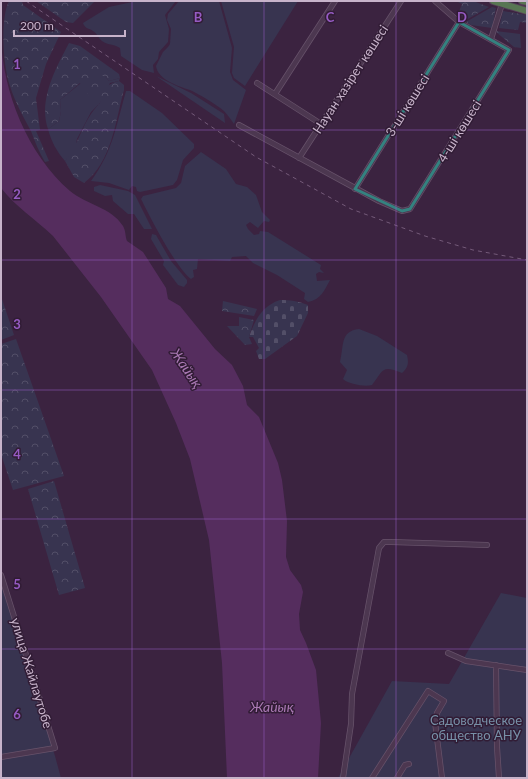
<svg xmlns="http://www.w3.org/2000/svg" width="528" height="779" viewBox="0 0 528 779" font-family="Lato,sans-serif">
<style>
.green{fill:#383450}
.forest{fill:url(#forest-crowns)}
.cemetery{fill:url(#cemetery-stones)}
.water{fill:#552d5e}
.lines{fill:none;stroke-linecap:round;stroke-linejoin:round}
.minor-casing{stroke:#67526a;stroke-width:6}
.highway-casing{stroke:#543f57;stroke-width:8}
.minor{stroke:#4c3750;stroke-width:4.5}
.highway{stroke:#587653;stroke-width:6}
.rail{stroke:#745a79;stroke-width:1;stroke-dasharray:4 4;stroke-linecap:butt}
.marked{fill:none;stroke:#348280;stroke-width:3;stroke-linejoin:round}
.grid{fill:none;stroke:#965bc3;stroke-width:1;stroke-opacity:0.55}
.labels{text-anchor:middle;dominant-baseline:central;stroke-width:3;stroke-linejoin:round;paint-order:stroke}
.street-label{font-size:13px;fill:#c7b3ca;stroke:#311c35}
.park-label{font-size:13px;fill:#7790a7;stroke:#311c35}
.water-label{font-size:14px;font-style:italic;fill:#aa79b4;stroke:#311c35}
.grid-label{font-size:13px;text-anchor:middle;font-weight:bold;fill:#965bc3;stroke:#311c35;stroke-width:3;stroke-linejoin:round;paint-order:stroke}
</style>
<defs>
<pattern id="forest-crowns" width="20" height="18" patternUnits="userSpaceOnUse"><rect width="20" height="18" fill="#383450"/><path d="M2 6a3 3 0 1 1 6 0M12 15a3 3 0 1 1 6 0" fill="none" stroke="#534f68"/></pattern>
<pattern id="cemetery-stones" width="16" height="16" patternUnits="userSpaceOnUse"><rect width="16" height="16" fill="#383450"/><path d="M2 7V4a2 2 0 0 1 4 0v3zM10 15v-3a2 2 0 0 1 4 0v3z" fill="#534f68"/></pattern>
</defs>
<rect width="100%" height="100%" fill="#3b2340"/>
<path class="green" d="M137 1H176L165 15 169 29 168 42 159 52 158 59 153 65 154 73 142 70 121 56 120 48C114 44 107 45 102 41 98 38 97 33 93 31 89 28 85 29 83 23L109 7Z
M179 1H219L232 48 230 72 233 80 246 90 234 124C231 120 228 115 224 111 217 105 199 94 190 90 178 86 158 80 156 66L163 52 168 47 170 44 171 29 167 20 168 14Z
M221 1H298L245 86 234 78 232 73 234 47Z
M98 76H105L109 81 120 78 119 81 110 83 100 103 91 112 77 139 75 150 65 161C57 152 51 141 48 129L59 121 61 111 60 100 81 83 86 90Z
M156 76 191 93 224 114 225 123Z
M126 91H130L162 113 194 144V148L183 160 177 180 173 185 140 192 137 191 136 187 132 186 129 190 109 183 91 181C113 151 116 126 126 91Z
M201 152 226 169 236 184 247 187 256 195 262 212 270 220 269 222 264 221 258 228 250 222 246 225 248 229 254 235 259 234 260 231 268 232 321 265 320 269 324 273 319 272 316 274 317 281 330 280C325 289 321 300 308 302L304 299 305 293 277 275 253 263 246 256 232 257 230 261 198 259 197 269 193 270 194 277 191 279C176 268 150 217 141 199L143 196 176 188 181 183 185 166Z
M100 185 128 191 135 195 152 229H144L134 214H128L113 201 112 195 105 196 94 191V187Z
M152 234 156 235 171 261 187 280V283L184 287 178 285 163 265 164 261 151 239Z
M359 329 377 336 407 355C409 363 408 368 402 373 381 364 383 371 372 385 365 387 348 384 343 379L347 370 340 362C344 346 340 331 359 329Z
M1 584 55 756 61 778H1Z
M501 593 527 598V778H338L392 681 449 684Z"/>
<path class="forest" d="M9 1H22L23 5 61 32 46 64 36 98 40 130 36 131 49 161 45 162C39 152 35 142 31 131 23 116 15 102 10 86 3 66 0 19 9 1Z
M36 1H95L73 23 66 22Z
M456 1H473L489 7 466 20V17L458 14 462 4Z
M492 7 496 8 492 28 471 25 466 22Z
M503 11 527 15V23L520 22 518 30 499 28Z
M495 31 520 34 521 48 514 47Z
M69 43 80 46 119 74 120 78 109 81 105 76H98L99 86 90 97 80 83 60 100 61 111 59 121 48 129C38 100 56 68 69 43Z
M119 81 124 85V90C115 122 112 162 84 183L74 177 65 161C80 143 82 121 100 103 101 90 106 84 119 81Z
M1 296 14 335 1 340Z
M223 301 257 309 254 316 222 311Z
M239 317 254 320 249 337 252 344 245 345 227 326H239Z
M16 339 64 476 13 490 1 454V344Z
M54 481 85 588 59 595 28 489Z"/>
<path class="cemetery" d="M280 300C290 300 298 301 308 305V313L297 336 265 359H259L256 351 259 348 253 337H249C255 320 262 306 280 300Z"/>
<path class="water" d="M1 36C2 91 28 155 70 191 87 205 111 207 123 226 126 231 125 236 127 241L143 252 166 288 168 299 180 306 215 349 232 365 243 386 247 405 259 417 278 463 282 480 287 521 286 557 290 570 301 585 303 592 299 614 300 630 306 643 316 670 321 723 318 778H227L222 663 209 540 190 459 176 423 152 370 101 297 53 236C35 219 16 207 1 188Z"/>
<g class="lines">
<g class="minor-casing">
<path id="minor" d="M491 39 502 4
M257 83 321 124
M275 94 335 1
M239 125 379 201 402 211 410 209 509 50 459 22 435 1
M299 158 401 1
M355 189 459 22
M1 575 55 748 1 757
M448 653 466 661 527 670
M496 665 497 747 499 778
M343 778 351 724 352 694 379 548 384 542H391L487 545
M372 778 428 691 444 701 437 713 435 722 442 778
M397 778 405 765 409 764"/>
</g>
<g class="highway-casing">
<path id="highway" d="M493 1 527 11
M522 1 527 2"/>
</g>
<use href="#minor" class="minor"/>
<use href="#highway" class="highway"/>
<path class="rail" d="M26 1 256 157 351 209 425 236 473 250 527 260"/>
</g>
<path class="marked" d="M459 22 509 50 410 209 402 211 355 189Z"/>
<path class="grid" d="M132 1V778M264 1V778M396 1V778M1 130H527M1 260H527M1 390H527M1 519H527M1 649H527"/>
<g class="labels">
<g class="street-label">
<text transform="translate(350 79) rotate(-57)">Науан хазірет көшесі</text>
<text transform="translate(407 105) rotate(-58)">3-шi көшесі</text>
<text transform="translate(459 131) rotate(-58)">4-шi көшесі</text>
<text transform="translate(32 673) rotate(73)">улица Жайлаутобе</text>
</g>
<g class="park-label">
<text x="476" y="720">Садоводческое<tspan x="476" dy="15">общество АНУ</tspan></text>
</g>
<g class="water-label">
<text transform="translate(187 368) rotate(56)">Жайық</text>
<text x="272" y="706">Жайық</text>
</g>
</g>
<g class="grid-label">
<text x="198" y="22">B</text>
<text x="330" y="22">C</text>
<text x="462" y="22">D</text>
<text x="17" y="69">1</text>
<text x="17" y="199">2</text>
<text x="17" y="329">3</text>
<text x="17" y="459">4</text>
<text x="17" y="589">5</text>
<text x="17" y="719">6</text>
</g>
<rect width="528" height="779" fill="none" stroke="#c7b3ca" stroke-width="4"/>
<path d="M14 30v6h111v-6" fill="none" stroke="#c7b3ca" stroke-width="2"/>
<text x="20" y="30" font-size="12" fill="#c7b3ca" stroke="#311c35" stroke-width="3" paint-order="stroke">200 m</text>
</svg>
